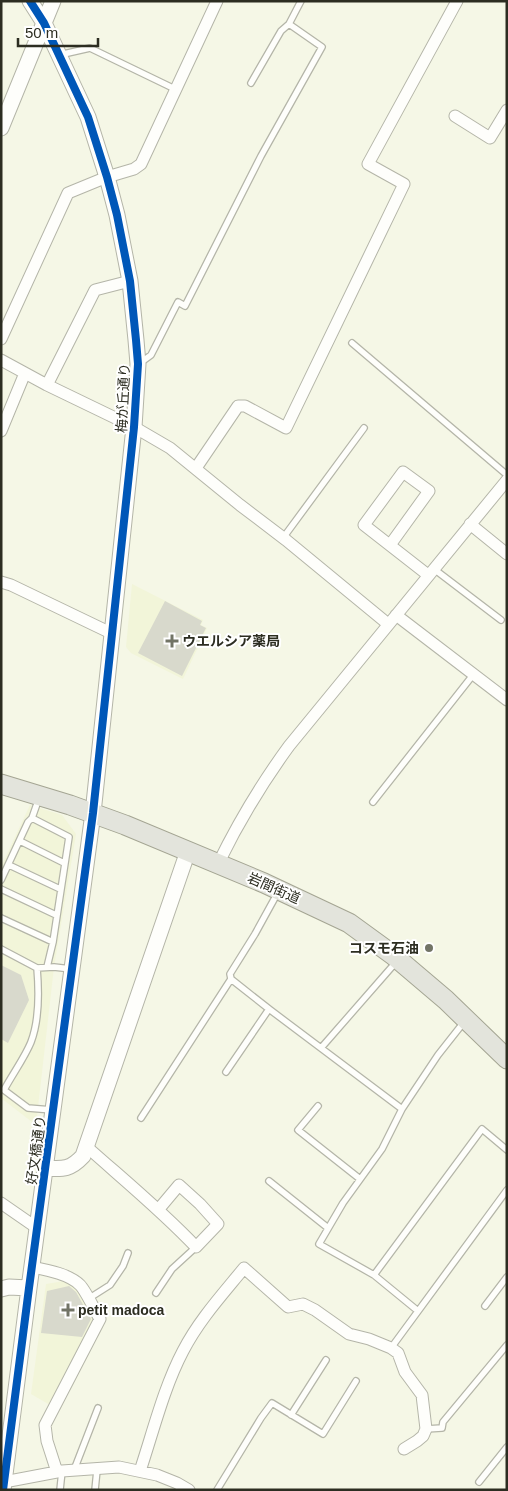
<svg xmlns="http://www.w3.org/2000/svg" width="508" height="1491" viewBox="0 0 508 1491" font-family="Helvetica,'Noto Sans JP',sans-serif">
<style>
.built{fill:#f2f5d9}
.building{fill:#d8d9cc}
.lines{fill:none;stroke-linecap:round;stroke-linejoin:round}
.service-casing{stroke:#b4b5a8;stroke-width:8}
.minor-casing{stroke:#b4b5a8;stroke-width:13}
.tertiary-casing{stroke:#b4b5a8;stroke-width:17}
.primary-casing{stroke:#a4a593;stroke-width:21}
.service{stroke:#fefefb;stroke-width:5.5}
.minor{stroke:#fefefb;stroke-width:11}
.tertiary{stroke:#fefefb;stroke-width:15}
.primary{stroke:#e3e4dc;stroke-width:19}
.cycleway-casing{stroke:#fff;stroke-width:11}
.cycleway{stroke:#0057b8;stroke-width:8}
.poi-dot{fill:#727466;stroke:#fff;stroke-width:2}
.labels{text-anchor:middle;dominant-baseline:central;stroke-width:4;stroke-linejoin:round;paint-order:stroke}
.street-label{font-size:14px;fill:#2c2d21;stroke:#fff}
.poi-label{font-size:14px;font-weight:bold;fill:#2c2d21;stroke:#fff;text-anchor:start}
</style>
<rect width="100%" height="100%" fill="#f5f7e6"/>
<path class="built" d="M132 584 203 620 201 625 207 628 183 679 131 653 126 647Z
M30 805 62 815 76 834 54 967 36 1125 1 1098V867Z
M70 1280 97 1318 50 1405 31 1394 46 1284Z"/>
<path class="building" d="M165 601 202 621 200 625 206 628 182 676 138 653Z
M1 965 21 975 29 1000 8 1043 1 1039Z
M69 1286 76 1292 91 1319 82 1337 41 1333 47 1291Z"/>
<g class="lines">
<g class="service-casing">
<path id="service" d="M59 55 90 48 177 90
M251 83 281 31 289 24
M352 343 507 475
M140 363 151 355 178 302 185 306 261 156 322 47 289 24 301 1
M283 538 364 428
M434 569 501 620
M373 802 473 675
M32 818 69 837 53 942 47 967
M20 841 64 863
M9 865 60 889
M1 880 28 822 32 818 39 798
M1 889 56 915
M1 918 53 942
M1 949 37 968 54 967 71 969
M37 968C39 991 39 1021 31 1042 25 1057 12 1075 4 1090L28 1108 52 1110
M231 979 269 1009
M321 1048 397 961
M226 1072 269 1009 402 1109
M318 1106 298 1130 360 1179
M141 1118 231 979 230 974 255 934 277 894
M269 1181 328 1228
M374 1275 482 1129 507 1150
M156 1293 172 1269 196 1247
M88 1299 110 1285 123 1266 128 1253
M485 1306 507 1277
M418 1311 374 1275 319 1244 343 1203 382 1149 402 1109 438 1055 464 1022
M391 1348 507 1190
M291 1415 326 1360
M426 1429 442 1428 443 1422 507 1345
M74 1470 98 1408
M479 1482 507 1447
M60 1490 62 1471
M95 1490 97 1470
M217 1490 261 1418 272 1403 323 1434 356 1381"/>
</g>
<g class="minor-casing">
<path id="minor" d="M455 116 490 138 507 110
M1 339 68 193 107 177 134 169 141 164 217 1
M1 360 47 385 134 427 170 448 240 505 286 540 388 624
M47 385 95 290 130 281
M1 431 25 373
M196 468 238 406H245L286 428 404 184 368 164 457 1
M470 524 507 554
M390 545 429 491 403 472 364 525 428 575
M1 582 11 585 113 634
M396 615 507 700
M218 864C238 823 262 783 289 746L507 480
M87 1147C124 1180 162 1211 196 1247L218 1224 200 1204 179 1185 158 1210
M1 1203 37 1228
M32 1267C47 1270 69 1274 80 1285 86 1291 95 1311 100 1319L45 1425 47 1441 57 1472
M140 1471C153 1432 164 1387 183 1351 199 1320 222 1295 244 1268L288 1307 303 1304 315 1310 349 1334 369 1339 391 1348 398 1353 405 1372 422 1395 426 1429 423 1436 417 1441 404 1449
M4 1482 62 1471 119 1467 157 1475 177 1483 189 1490"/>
</g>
<g class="tertiary-casing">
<path id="tertiary" d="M1 128 53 1
M45 1168C63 1169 70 1170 83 1156L188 851
M1 1289 9 1287 29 1288
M3 1490 29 1288 93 813 134 427 138 364 136 340 130 281 117 215 107 177 88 117 44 23 30 1"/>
</g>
<g class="primary-casing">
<path id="primary" d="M1 784 70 805 125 825 264 883 349 923 393 955 446 1000 507 1059"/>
</g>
<use href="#service" class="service"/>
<use href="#minor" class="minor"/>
<use href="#tertiary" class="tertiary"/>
<use href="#primary" class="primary"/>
<g class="cycleway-casing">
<path id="cycleway" d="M3 1490 29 1288 93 813 134 427 138 364 136 340 130 281 117 215 107 177 88 117 44 23 30 1"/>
</g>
<use href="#cycleway" class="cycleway"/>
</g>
<g class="poi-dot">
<path d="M169.5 633.5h5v5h5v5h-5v5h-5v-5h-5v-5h5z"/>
<circle cx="429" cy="948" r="5"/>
<path d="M65.5 1302.5h5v5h5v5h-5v5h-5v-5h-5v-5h5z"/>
</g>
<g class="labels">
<g class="street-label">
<text transform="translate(123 398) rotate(-87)">梅が丘通り</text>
<text transform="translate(274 888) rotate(24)">岩間街道</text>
<text transform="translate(36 1150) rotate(-82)">好文橋通り</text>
</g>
<g class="poi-label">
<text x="182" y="641">ウエルシア薬局</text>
<text x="419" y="948" text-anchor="end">コスモ石油</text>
<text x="78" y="1310">petit madoca</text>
</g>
</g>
<rect width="508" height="1491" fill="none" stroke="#2c2d21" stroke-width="5"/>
<path d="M18 38v8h80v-8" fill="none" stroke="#2c2d21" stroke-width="2.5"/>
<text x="25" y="38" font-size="15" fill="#2c2d21" stroke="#ffffff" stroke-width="4" paint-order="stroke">50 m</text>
</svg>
